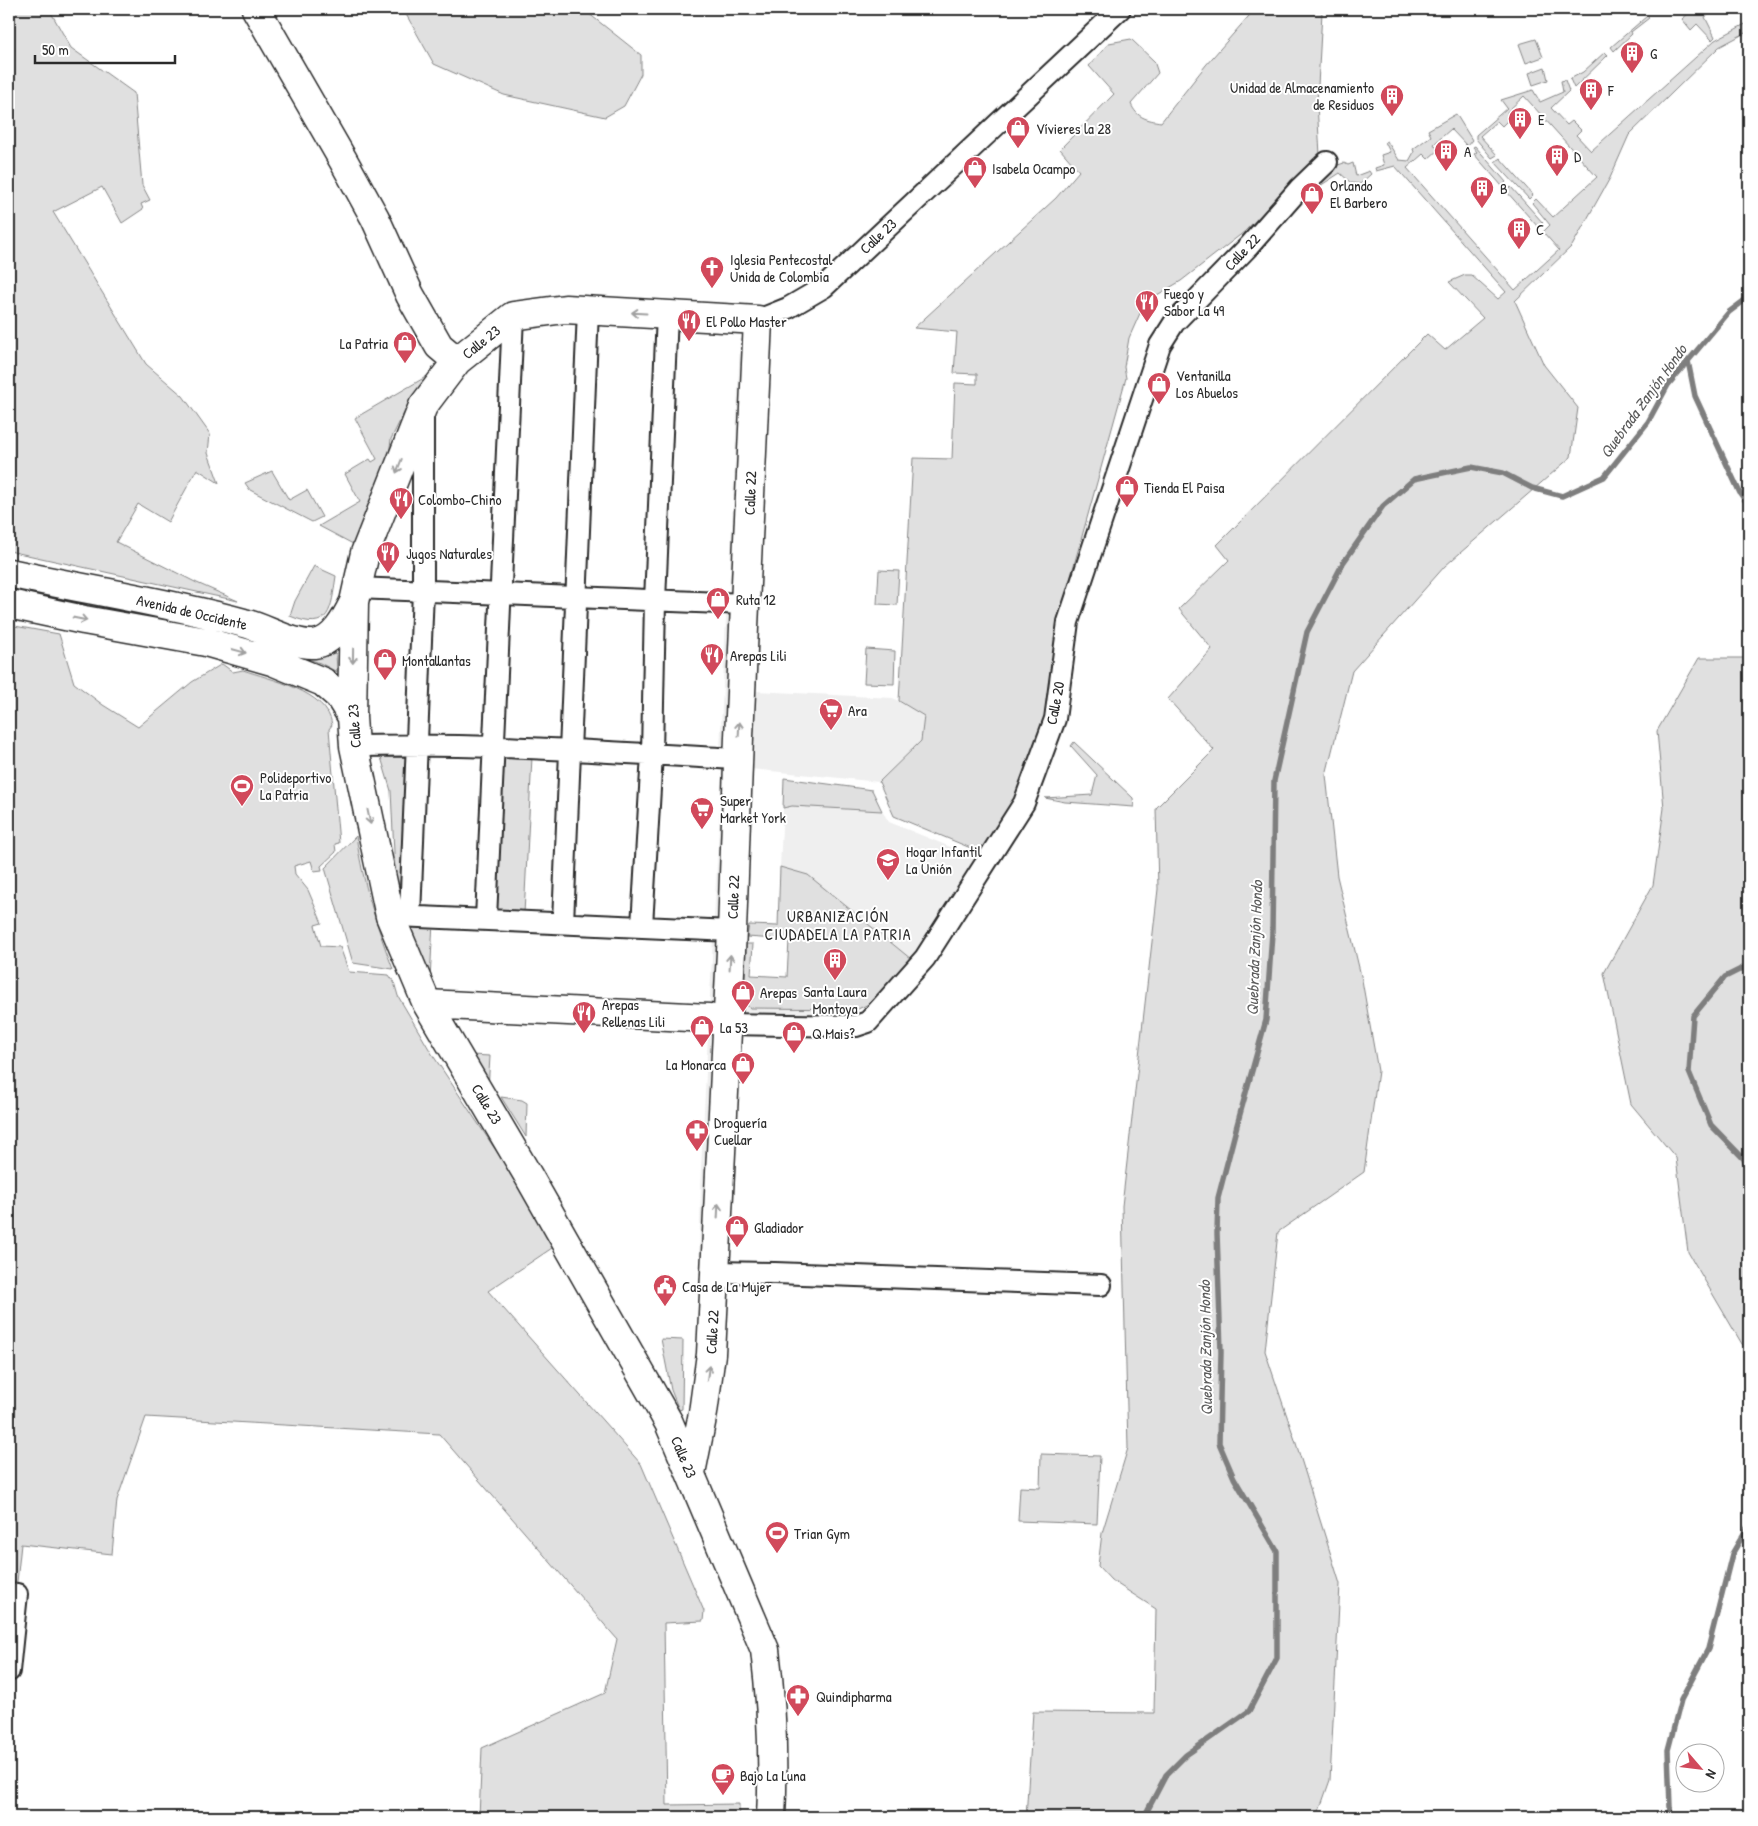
<svg xmlns="http://www.w3.org/2000/svg" width="1758" height="1826" viewBox="0 0 1758 1826" font-family="'Patrick Hand',sans-serif">
<style>
.built{fill:#efefef}
.green{fill:#e0e0e0;stroke:#868686}
.lines{fill:none;stroke-linecap:round;stroke-linejoin:round}
.stream{stroke:#7e7e7e;stroke-width:5.5}
.street-casing{stroke:#2b2b2b;stroke-width:24}
.secondary-casing{stroke:#2b2b2b;stroke-width:31}
.street{stroke:#fff;stroke-width:20}
.secondary{stroke:#fff;stroke-width:28}
.oneway{stroke:#a0a0a0}
.labels{text-anchor:middle;dominant-baseline:central;stroke-width:4;stroke-linejoin:round;paint-order:stroke}
.poi-label{font-size:15px;fill:#2b2b2b;stroke:#fff;text-anchor:start}
.street-label{font-size:15px;fill:#2b2b2b;stroke:#fff}
.water-label{font-size:16px;font-style:italic;fill:#5c5c5c;stroke:#fff}
.neighbourhood-label{font-size:16px;letter-spacing:1px;fill:#2b2b2b;stroke:#fff}
</style>
<rect width="100%" height="100%" fill="#fff"/>
<filter id="ink" filterUnits="userSpaceOnUse"><feTurbulence type="fractalNoise" baseFrequency=".02" numOctaves="2"/><feDisplacementMap in="SourceGraphic" scale="10" xChannelSelector="R" yChannelSelector="G"/><feConvolveMatrix kernelMatrix="1 2 1 2 8 2 1 2 1" color-interpolation-filters="sRGB"/></filter>
<g filter="url(#ink)">
<path class="built" d="M740 339 773 341 765 455 762 521 764 522 760 599H761L756 691 893 698 924 716 921 741 879 782 751 769 744 925H749L746 944 744 1003 750 1008 858 1009 855 1039 741 1035 735 1190 731 1258 699 1256 701 1189 700 1188 722 767 720 752 727 596 729 595Z
M792 806 882 811 889 822 970 855 974 861 911 959 808 875 780 867 783 808Z"/>
<path class="green" d="M9 9H49L71 48 134 93 142 185 150 200 141 204 143 209 122 223 102 187 53 212 146 364 183 396 210 434 208 453 219 483 197 469 168 522 138 504 116 542 197 583 238 601 9 551Z
M403 9H583L641 55V74L624 106 605 117 504 95 434 64Z
M1255 9H1300L1322 12 1317 104 1320 155 1244 232 1181 281 1145 302 1129 338 1124 367 1126 378 1059 619 1044 718 1015 798 985 847 973 849 894 816 879 782 921 741 924 716 899 701 913 458 952 459 955 383 977 384V374L954 373 957 332 914 328 1056 198 1079 171 1060 149 1114 94 1089 66 1109 43 1131 39 1154 61 1158 73 1131 104C1137 118 1147 120 1161 122L1206 65Z
M1683 9H1709L1711 13 1705 17 1715 37 1712 40 1697 24 1691 30 1682 19 1688 14Z
M1647 16 1649 18 1631 32 1632 34 1614 51 1611 47Z
M1749 22V31L1719 47 1629 135 1610 178 1572 246 1515 301 1544 365 1578 408 1571 457 1445 566 1352 671 1326 775 1337 876 1362 980 1378 1071 1364 1172 1278 1232 1265 1351 1295 1440 1340 1584 1330 1780 1317 1817H1026L1033 1712 1154 1713 1156 1609 1111 1580 1098 1566 1102 1533 1128 1448 1122 1206 1158 889 1156 808 1214 750 1168 699 1212 649 1179 609 1229 560 1217 545 1427 334 1445 350 1483 318 1449 282 1465 275H1471L1498 299 1506 292 1395 166 1376 171 1375 168 1384 165 1381 155 1390 152 1385 142 1387 141 1399 160 1409 161 1414 152 1413 149 1431 136 1428 130 1456 114 1472 140 1467 146 1451 129 1434 144 1438 150 1428 159 1423 154 1407 168 1515 290 1559 250 1543 232 1550 225 1532 203 1536 199 1553 217 1597 177 1524 96 1507 112 1511 117 1502 126 1497 121 1480 136 1497 155 1492 158 1476 139V135L1507 108 1501 100 1533 90 1540 102 1563 92 1561 81 1565 80 1569 91 1551 108 1567 125 1572 121 1581 130 1576 135 1591 151 1715 40Z
M1536 39 1543 57 1526 63 1519 44Z
M1605 52 1608 55 1574 88 1570 79 1583 72Z
M1545 67 1548 80 1533 85 1529 73Z
M1475 146 1506 182 1502 186 1474 154 1477 152 1473 147Z
M1500 158 1533 195 1529 199 1495 162Z
M1344 163 1348 165 1353 163 1356 176 1369 171 1371 174 1360 184 1351 183 1340 173 1309 193V190L1335 166Z
M1511 187 1543 223 1538 227 1506 191Z
M429 375 430 379 410 401 391 439 388 463 353 544 319 526 360 502 345 474 370 459 372 462 377 459 355 418Z
M272 471 289 500 307 490 322 517 312 522 250 490 245 483Z
M314 566 336 576C331 609 331 633 290 616L295 601Z
M879 570 899 571 897 605 877 604Z
M71 602 209 626 322 656 336 653 337 672 320 663 236 636 208 629 70 606Z
M9 625 59 634 74 683 103 705 138 727 192 682 222 664 233 672 243 670C269 679 328 691 332 725L329 729 339 843 335 844 336 852 321 866 322 870 314 871 311 861 294 866 295 874 308 890 322 923 315 925 321 946 340 947 349 972 389 975 394 982 398 996 432 1054 558 1244 488 1291 641 1464 704 1611 703 1621 664 1623 667 1805 739 1804V1817H479L482 1748 605 1693 617 1639 439 1434 146 1417 117 1500 112 1554 21 1544 17 1582 9 1581Z
M866 649 895 651 894 684 864 683Z
M1699 658H1749V1350L1742 1344 1688 1252 1676 1158 1631 1104 1604 973 1653 885 1664 808 1657 731Z
M1074 742 1133 798 1134 807 1065 802 1045 798 1092 795 1097 775 1071 746Z
M378 747 413 749 403 911 395 873 391 791Z
M499 755 532 757 524 914 490 913Z
M784 778 872 790 882 811 792 806 783 808Z
M356 836C363 883 376 925 393 969L353 963 325 868Z
M780 867 808 875 911 959 871 1003 858 1009 750 1008 744 1003 746 944H753L751 975 787 977 789 940 747 937 749 925 778 926Z
M406 920 433 921 430 981Z
M471 1055 490 1056 488 1090Z
M501 1097 522 1100 527 1103 526 1137Z
M661 1339 683 1340 682 1409 679 1410 671 1390Z
M1041 1454 1100 1456 1097 1524 1018 1521 1020 1487 1040 1488Z"/>
<g class="lines">
<path class="stream" d="M9 43 12 49 9 108
M1688 361 1695 396 1740 493 1749 506
M9 811V812
M1749 965 1725 977 1693 1016 1689 1072 1711 1125 1744 1159 1749 1178
M1144 1817 1166 1775 1186 1755 1249 1711 1277 1658V1551L1234 1478 1219 1443 1221 1352 1217 1233 1218 1198 1237 1125 1266 1020 1272 933 1274 781 1307 632 1343 563 1383 506 1414 479 1471 467 1503 473 1532 488 1562 496 1604 477 1648 422 1668 385 1729 312 1749 297
M1673 1817 1670 1807 1668 1750 1681 1700 1708 1649 1732 1554 1749 1525"/>
<g class="street-casing">
<path id="street" d="M758 320 788 308 824 287 1120 9
M356 588 745 604
M354 746C482 743 610 752 738 759
M397 916 732 931
M410 916 423 591V416
M486 919 513 316
M563 923 588 310
M642 926 652 754 655 601 667 314
M726 1024 856 1026 868 1022 925 958 1024 803 1055 719 1068 622 1160 345 1174 323 1249 246 1299 189 1327 162
M715 1272 775 1273 1101 1285
M9 1671 17 1594"/>
</g>
<g class="secondary-casing">
<path id="secondary" d="M256 9 343 160 375 218 410 295 439 346 457 361
M9 573C87 590 167 602 244 623 265 628 292 645 314 644 334 642 346 618 354 602
M9 604 84 620 206 642 272 661 323 682 339 696 352 717
M427 1004 709 1018 726 1024
M691 1473 703 1413 711 1354 732 931 739 737 758 320 565 309 513 316 457 361 423 406 365 553 354 602 352 717 354 746 390 916 427 1004 529 1177 669 1423 765 1650C772 1706 774 1761 771 1817"/>
</g>
<use href="#street" class="street"/>
<use href="#secondary" class="secondary"/>
</g>
<defs><path id="oneway-shaft" d="M-6 0H5M1.5-3L5.5 0L1.5 3" fill="none" stroke-width="1.6" stroke-linecap="round" stroke-linejoin="round" transform="scale(1.25)"/></defs>
<g class="oneway">
<use href="#oneway-shaft" transform="translate(639 313) rotate(-177)"/>
<use href="#oneway-shaft" transform="translate(399 466) rotate(111)"/>
<use href="#oneway-shaft" transform="translate(80 619) rotate(11)"/>
<use href="#oneway-shaft" transform="translate(239 651) rotate(15)"/>
<use href="#oneway-shaft" transform="translate(353 656) rotate(91)"/>
<use href="#oneway-shaft" transform="translate(739 729) rotate(-87)"/>
<use href="#oneway-shaft" transform="translate(369 817) rotate(78)"/>
<use href="#oneway-shaft" transform="translate(730 962) rotate(-87)"/>
<use href="#oneway-shaft" transform="translate(718 1211) rotate(-87)"/>
<use href="#oneway-shaft" transform="translate(708 1373) rotate(-82)"/>
</g>
</g>
<defs>
<g id="building-pin" transform="scale(1.25)"><path d="M0 17L-7.5 6A9.5 9.5 0 1 1 7.5 6Z" fill="#d1495b" stroke="#fff"/><path d="M-4-6H4V6H1V3H-1V6H-4ZM-2.5-4.3h1.7v1.8h-1.7ZM.8-4.3h1.7v1.8H.8ZM-2.5-1h1.7V.8h-1.7ZM.8-1h1.7V.8H.8Z" fill="#fff"/></g>
<g id="shop-pin" transform="scale(1.25)"><path d="M0 17L-7.5 6A9.5 9.5 0 1 1 7.5 6Z" fill="#d1495b" stroke="#fff"/><path d="M-5-2.5h2.3a2.7 3.5 0 0 1 5.4 0H5L5.5 6h-11ZM-1.5-2.5h3a1.5 2.3 0 0 0-3 0Z" fill="#fff"/></g>
<g id="church-pin" transform="scale(1.25)"><path d="M0 17L-7.5 6A9.5 9.5 0 1 1 7.5 6Z" fill="#d1495b" stroke="#fff"/><path d="M-1.2-6h2.4v3.5h3.3v2.4h-3.3V6h-2.4V-.1h-3.3v-2.4h3.3Z" fill="#fff"/></g>
<g id="restaurant-pin" transform="scale(1.25)"><path d="M0 17L-7.5 6A9.5 9.5 0 1 1 7.5 6Z" fill="#d1495b" stroke="#fff"/><path d="M-5-6h1v4h1v-4h1v4h1v-4h1v5L-1.5 .5V6h-2V.5L-5-1ZM5-6V6H3V1.5H1.5Q1.5-4 5-6Z" fill="#fff"/></g>
<g id="supermarket-pin" transform="scale(1.25)"><path d="M0 17L-7.5 6A9.5 9.5 0 1 1 7.5 6Z" fill="#d1495b" stroke="#fff"/><path d="M-6-5.5h2.5l.6 2H6L4.5 2H-2.5L-4.4-4H-6ZM-1.5 3.2a1.3 1.3 0 1 0 .1 0ZM3 3.2a1.3 1.3 0 1 0 .1 0Z" fill="#fff"/></g>
<g id="stadium-pin" transform="scale(1.25)"><path d="M0 17L-7.5 6A9.5 9.5 0 1 1 7.5 6Z" fill="#d1495b" stroke="#fff"/><path d="M0-5a6.5 5 0 1 0 0 10a6.5 5 0 1 0 0-10ZM-3.5-1.8h7v3.6h-7Z" fill="#fff"/></g>
<g id="school-pin" transform="scale(1.25)"><path d="M0 17L-7.5 6A9.5 9.5 0 1 1 7.5 6Z" fill="#d1495b" stroke="#fff"/><path d="M0-5L7-2L0 1L-7-2ZM-4 1L0 2.5L4 1V4Q0 6-4 4Z" fill="#fff"/></g>
<g id="pharmacy-pin" transform="scale(1.25)"><path d="M0 17L-7.5 6A9.5 9.5 0 1 1 7.5 6Z" fill="#d1495b" stroke="#fff"/><path d="M-2-6h4v4h4v4h-4v4h-4v-4h-4v-4h4Z" fill="#fff"/></g>
<g id="civic-pin" transform="scale(1.25)"><path d="M0 17L-7.5 6A9.5 9.5 0 1 1 7.5 6Z" fill="#d1495b" stroke="#fff"/><path d="M-.6-6.5H3V-4.5H.6V-3L4-1V1h2V6H-6V1h2V-1L-.6-3ZM-1.2 2.5V6h2.4V2.5Z" fill="#fff"/></g>
<g id="cafe-pin" transform="scale(1.25)"><path d="M0 17L-7.5 6A9.5 9.5 0 1 1 7.5 6Z" fill="#d1495b" stroke="#fff"/><path d="M-5.5-4.5H6V0H3Q3 3.5 0 3.5H-2.5Q-5.5 3.5-5.5 0ZM3-3.2v2h1.7v-2ZM-6 4.5H4V6H-6Z" fill="#fff"/></g>
</defs>
<g fill-rule="evenodd">
<use href="#building-pin" x="1632" y="53"/>
<use href="#building-pin" x="1591" y="90"/>
<use href="#building-pin" x="1392" y="96"/>
<use href="#building-pin" x="1520" y="119"/>
<use href="#shop-pin" x="1018" y="128"/>
<use href="#building-pin" x="1446" y="151"/>
<use href="#building-pin" x="1557" y="156"/>
<use href="#shop-pin" x="975" y="168"/>
<use href="#building-pin" x="1482" y="188"/>
<use href="#shop-pin" x="1312" y="194"/>
<use href="#building-pin" x="1519" y="229"/>
<use href="#church-pin" x="712" y="268"/>
<use href="#restaurant-pin" x="1147" y="302"/>
<use href="#restaurant-pin" x="689" y="321"/>
<use href="#shop-pin" x="405" y="343"/>
<use href="#shop-pin" x="1159" y="384"/>
<use href="#shop-pin" x="1127" y="487"/>
<use href="#restaurant-pin" x="401" y="499"/>
<use href="#restaurant-pin" x="388" y="553"/>
<use href="#shop-pin" x="718" y="599"/>
<use href="#restaurant-pin" x="712" y="655"/>
<use href="#shop-pin" x="385" y="660"/>
<use href="#supermarket-pin" x="831" y="710"/>
<use href="#stadium-pin" x="242" y="786"/>
<use href="#supermarket-pin" x="702" y="809"/>
<use href="#school-pin" x="888" y="860"/>
<use href="#building-pin" x="835" y="960"/>
<use href="#shop-pin" x="743" y="992"/>
<use href="#restaurant-pin" x="584" y="1013"/>
<use href="#shop-pin" x="702" y="1027"/>
<use href="#shop-pin" x="794" y="1033"/>
<use href="#shop-pin" x="743" y="1064"/>
<use href="#pharmacy-pin" x="697" y="1131"/>
<use href="#shop-pin" x="737" y="1227"/>
<use href="#civic-pin" x="665" y="1286"/>
<use href="#stadium-pin" x="777" y="1533"/>
<use href="#pharmacy-pin" x="798" y="1696"/>
<use href="#cafe-pin" x="723" y="1775"/>
</g>
<g class="labels">
<g class="poi-label">
<text x="1650" y="53">G</text>
<text x="1374" y="87" text-anchor="end">Unidad de Almacenamiento<tspan x="1374" dy="17">de Residuos</tspan></text>
<text x="1608" y="90">F</text>
<text x="1538" y="119">E</text>
<text x="1036" y="128">Vívieres la 28</text>
<text x="1464" y="151">A</text>
<text x="1574" y="156">D</text>
<text x="992" y="168">Isabela Ocampo</text>
<text x="1330" y="185">Orlando<tspan x="1330" dy="17">El Barbero</tspan></text>
<text x="1500" y="188">B</text>
<text x="1536" y="229">C</text>
<text x="730" y="259">Iglesia Pentecostal<tspan x="730" dy="17">Unida de Colombia</tspan></text>
<text x="1164" y="293">Fuego y<tspan x="1164" dy="17">Sabor La 49</tspan></text>
<text x="706" y="321">El Pollo Master</text>
<text x="388" y="343" text-anchor="end">La Patria</text>
<text x="1176" y="375">Ventanilla<tspan x="1176" dy="17">Los Abuelos</tspan></text>
<text x="1144" y="487">Tienda El Paisa</text>
<text x="418" y="499">Colombo-Chino</text>
<text x="406" y="553">Jugos Naturales</text>
<text x="736" y="599">Ruta 12</text>
<text x="730" y="655">Arepas Lili</text>
<text x="402" y="660">Montallantas</text>
<text x="848" y="710">Ara</text>
<text x="260" y="777">Polideportivo<tspan x="260" dy="17">La Patria</tspan></text>
<text x="720" y="800">Super<tspan x="720" dy="17">Market York</tspan></text>
<text x="906" y="851">Hogar Infantil<tspan x="906" dy="17">La Unión</tspan></text>
<text x="835" y="991" text-anchor="middle">Santa Laura<tspan x="835" dy="17">Montoya</tspan></text>
<text x="760" y="992">Arepas</text>
<text x="602" y="1004">Arepas<tspan x="602" dy="17">Rellenas Lili</tspan></text>
<text x="720" y="1027">La 53</text>
<text x="812" y="1033">Q Mais?</text>
<text x="726" y="1064" text-anchor="end">La Monarca</text>
<text x="714" y="1122">Droguería<tspan x="714" dy="17">Cuellar</tspan></text>
<text x="754" y="1227">Gladiador</text>
<text x="682" y="1286">Casa de La Mujer</text>
<text x="794" y="1533">Trian Gym</text>
<text x="816" y="1696">Quindipharma</text>
<text x="740" y="1775">Bajo La Luna</text>
</g>
<g class="street-label">
<text transform="translate(878 236) rotate(-43)">Calle 23</text>
<text transform="translate(1242 252) rotate(-47)">Calle 22</text>
<text transform="translate(481 342) rotate(-39)">Calle 23</text>
<text transform="translate(750 493) rotate(-88)">Calle 22</text>
<text transform="translate(192 612) rotate(13)">Avenida de Occidente</text>
<text transform="translate(1055 703) rotate(-79)">Calle 20</text>
<text transform="translate(354 726) rotate(-94)">Calle 23</text>
<text transform="translate(733 897) rotate(-88)">Calle 22</text>
<text transform="translate(487 1104) rotate(59)">Calle 23</text>
<text transform="translate(712 1332) rotate(-87)">Calle 22</text>
<text transform="translate(684 1457) rotate(67)">Calle 23</text>
</g>
<g class="water-label">
<text transform="translate(1643 401) rotate(-54)">Quebrada Zanjón Hondo</text>
<text transform="translate(1254 948) rotate(-88)">Quebrada Zanjón Hondo</text>
<text transform="translate(1205 1348) rotate(-91)">Quebrada Zanjón Hondo</text>
</g>
<g class="neighbourhood-label">
<text x="838" y="916">URBANIZACIÓN<tspan x="838" dy="18">CIUDADELA LA PATRIA</tspan></text>
</g>
</g>
<rect width="1758" height="1826" fill="none" stroke="#fff" stroke-width="30"/>
<rect x="15" y="15" width="1728" height="1796" fill="none" stroke="#2b2b2b" stroke-width="2" filter="url(#ink)"/>
<g transform="translate(1700 1768) rotate(118)"><circle r="24" fill="#ffffff" stroke="#aaaaaa"/>
<path d="M0-4L9 19L0 12L-9 19Z" fill="#d1495b"/>
<text y="-8" font-size="14" font-weight="bold" text-anchor="middle" fill="#2b2b2b">N</text>
</g>
<path d="M35 55v8h140v-8" fill="none" stroke="#2b2b2b" stroke-width="2.5"/>
<text x="42" y="55" font-size="15" fill="#2b2b2b" stroke="#ffffff" stroke-width="4" paint-order="stroke">50 m</text>
</svg>
